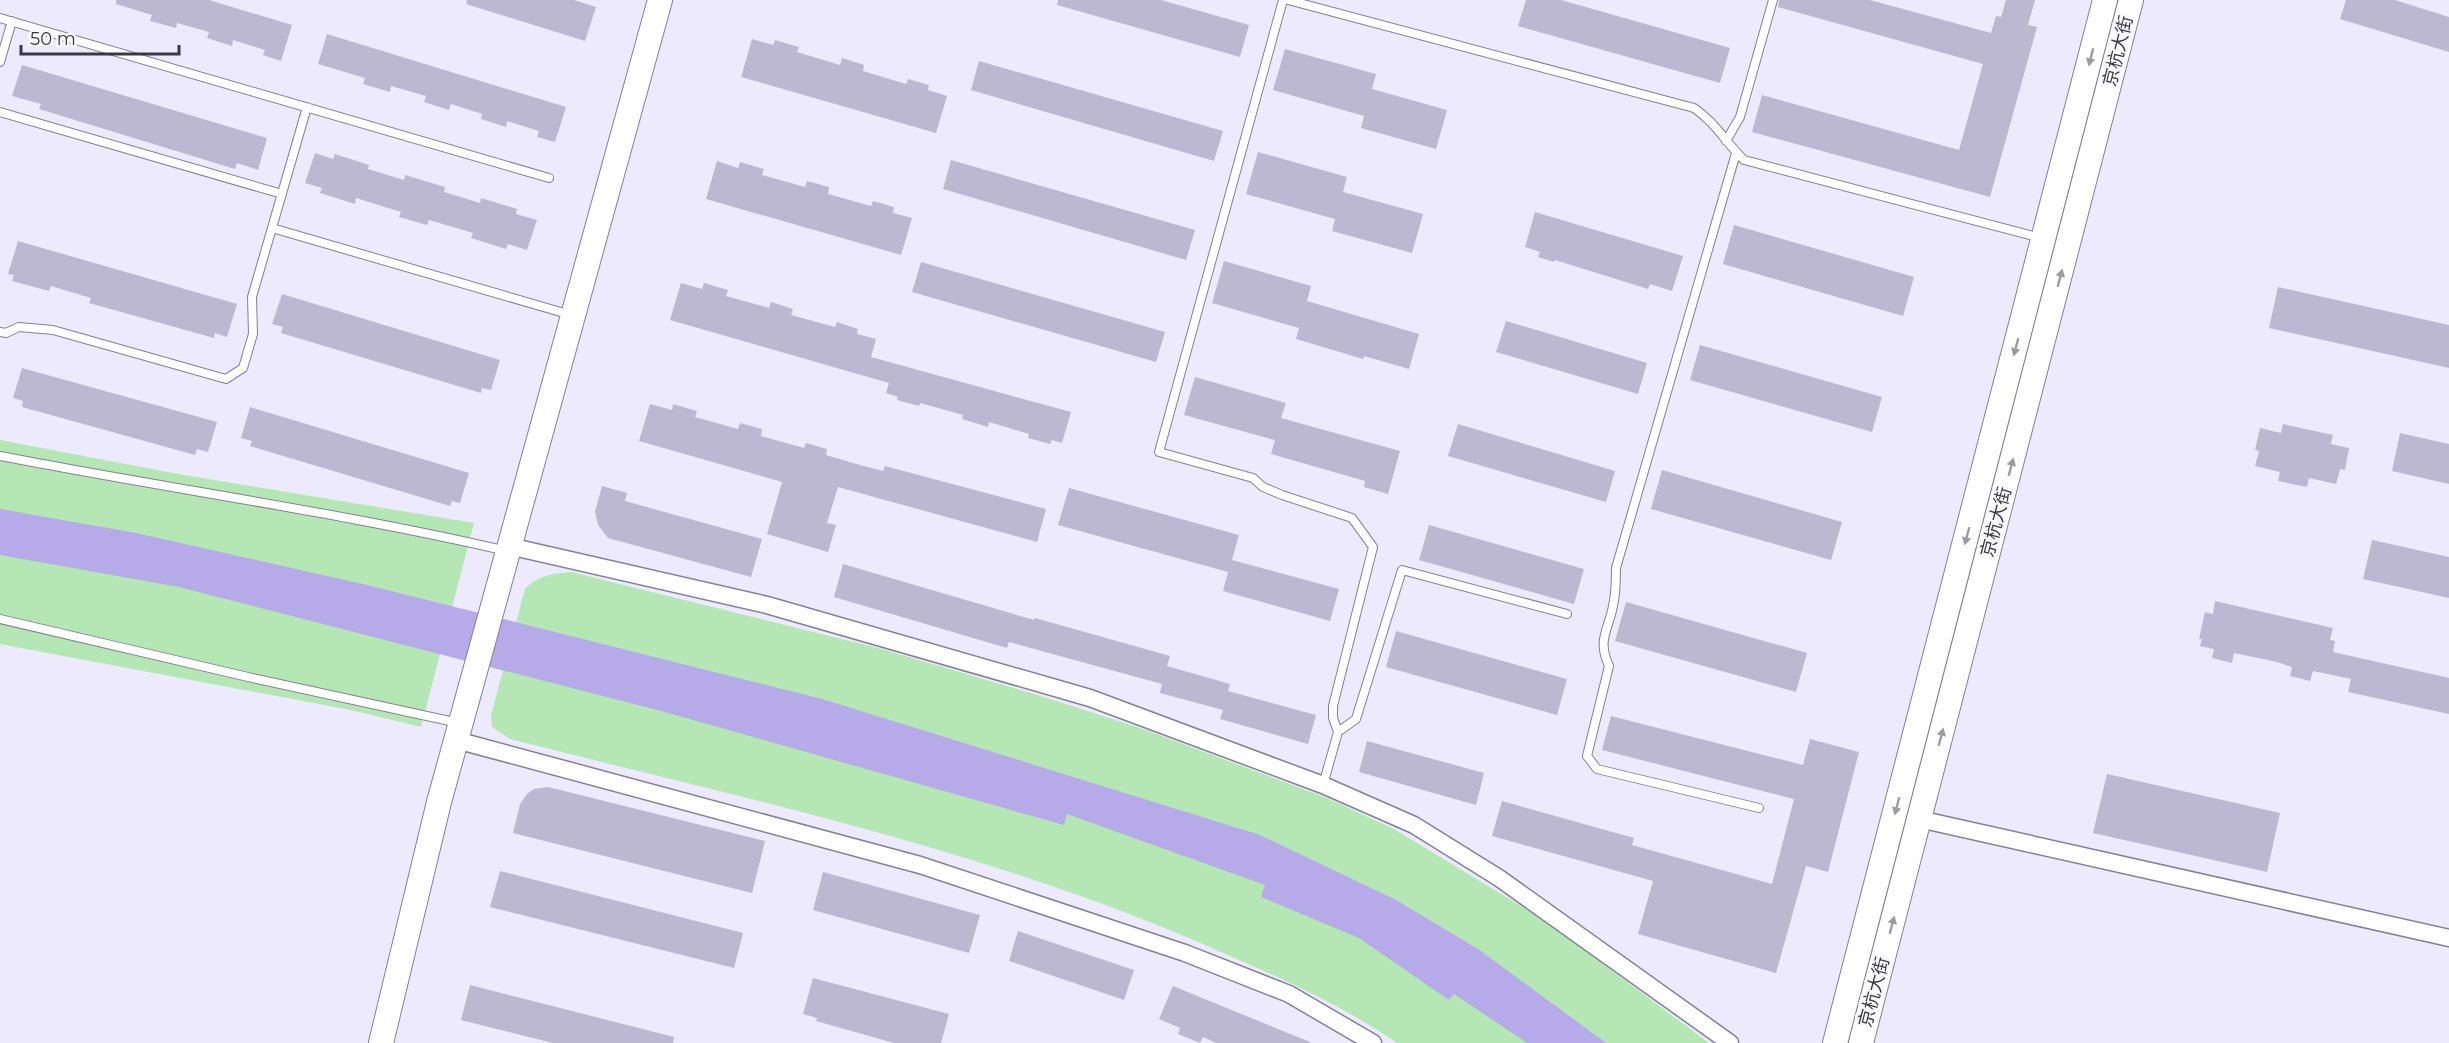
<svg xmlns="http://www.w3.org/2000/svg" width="2449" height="1043" viewBox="0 0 2449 1043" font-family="Montserrat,'Noto Sans SC',sans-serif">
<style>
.green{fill:#b4e7b3}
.water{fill:#b6aae8}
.building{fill:#bcb8d1}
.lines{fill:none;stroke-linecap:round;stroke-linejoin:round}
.lane-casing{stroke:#848097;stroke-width:10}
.street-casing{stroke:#848097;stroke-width:19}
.secondary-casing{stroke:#848097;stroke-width:26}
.lane{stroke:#fff;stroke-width:8}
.street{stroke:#fff;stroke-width:16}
.secondary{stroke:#fff;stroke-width:24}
.oneway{fill:#9c9ca0}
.labels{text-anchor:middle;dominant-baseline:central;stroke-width:6;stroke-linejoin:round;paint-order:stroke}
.street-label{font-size:18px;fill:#3a3842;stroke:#faf9fe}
</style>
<rect width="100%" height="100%" fill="#edeafe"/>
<path class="green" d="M0 440 178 474 474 523 421 727 351 710 0 644Z
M571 572 878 648 1041 696 1146 730 1327 798 1394 829 1541 918 1709 1043H1397C1342 1005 1282 979 1221 952 995 851 749 800 510 739L492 727 491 715 525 589C538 575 552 574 571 572Z"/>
<path class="water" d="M0 509 136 533 367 585 822 699 1260 835 1396 900 1478 949 1606 1043H1527L1454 994 1449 1000 1359 938 1261 897 1265 885 1067 814 1064 825 665 712 179 587 0 555Z"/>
<path class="building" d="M116 0H209L292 25 281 61 263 55 265 50 233 40 232 46 207 38 209 32 177 23 176 28 150 21 152 15 116 4Z
M467 0H574L596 7 585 41 466 4Z
M1058 0H1161L1249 25 1240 57 1057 5Z
M1526 0H1561L1730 48 1720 83 1518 26Z
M1779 0H1870L1991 33 1996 16 2001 17 2006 0H2035L2028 25 2037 27 1990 197 1752 132 1762 95 1959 150 1983 64 1778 7Z
M2346 0H2395L2449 17V52L2340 19Z
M327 34 566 107 555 142 537 137 539 131 507 121 506 127 481 119 482 114 451 104 449 110 424 102 426 96 391 86 390 92 363 84 365 78 318 64Z
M752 39 773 45 775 40 799 47 797 52 840 65 842 58 864 65 863 71 906 84 908 79 929 85 928 90 947 96 936 133 741 77Z
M1285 49 1376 74 1372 89 1447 110 1436 149 1361 128 1364 116 1273 90Z
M979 61 1223 131 1214 161 971 90Z
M22 65 267 138 258 170 237 163 235 169 39 109 41 104 12 96Z
M1258 152 1347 177 1343 192 1423 214 1412 253 1332 231 1335 219 1246 194Z
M315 153 333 159 335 154 369 165 368 169 404 180 405 175 445 187 444 192 480 203 481 198 517 209 516 214 537 220 527 250 508 244 506 249 471 238 473 233 429 220 427 225 399 217 401 212 356 198 355 204 320 193 322 188 305 183Z
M951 160 1195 230 1186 260 943 189Z
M717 161 738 168 740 162 764 169 762 175 805 187 807 181 829 187 828 194 871 206 873 201 894 207 893 213 912 218 901 255 706 199Z
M1535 212 1683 256 1672 291 1650 284 1648 289 1555 260 1554 262 1538 257 1540 252 1525 247Z
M1734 225 1914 277 1903 316 1723 264Z
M18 241 237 304 227 337 215 333 214 338 89 303 91 298 51 286 49 291 12 281 14 275 8 274Z
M1224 261 1311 286 1307 301 1419 334 1409 369 1364 356 1363 359 1296 339 1299 328 1212 303Z
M921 262 1165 332 1156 362 912 292Z
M681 283 702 289 704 283 728 290 726 296 769 308 771 302 793 309 791 315 835 327 837 322 858 329 857 334 876 339 871 357 1071 412 1062 443 1052 440 1050 444 1028 438 1029 434 989 422 988 427 962 419 963 415 920 403 919 406 897 400 898 397 886 393 889 383 670 320Z
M2278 287 2449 325V368L2269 328Z
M282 294 500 360 491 390 482 388 481 393 281 333 283 327 272 324Z
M1506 321 1647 363 1638 394 1496 352Z
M1700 345 1882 397 1872 432 1690 380Z
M22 368 217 422 208 452 197 449 195 455 22 407 23 401 13 398Z
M1195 377 1286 403 1281 418 1400 451 1388 494 1364 487 1365 481 1271 454 1275 440 1184 415Z
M650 404 672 410 673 404 697 411 695 417 738 429 740 423 762 429 761 436 804 448 806 443 827 449 826 455 860 465 883 471 885 466 1046 509 1037 542 838 487 827 523 836 525 828 552 767 534 782 482 639 441Z
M250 407 469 473 460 503 452 501 450 506 250 446 252 441 241 438Z
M1458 424 1615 471 1606 502 1448 456Z
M2283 424 2333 435 2331 444 2349 448 2345 470 2340 469 2336 484 2309 478 2307 487 2278 481 2280 472 2255 466 2259 451 2255 450 2260 428 2281 433Z
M2400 433 2449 444V484L2392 471Z
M1662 470 1842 522 1831 560 1651 509Z
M602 486 627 493 625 501 762 539 751 577 608 538 598 525 595 512Z
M1069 488 1239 535 1232 560 1339 589 1330 621 1223 591 1228 572 1058 525Z
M1429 525 1584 569 1574 604 1419 560Z
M2372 540 2449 557V598L2363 579Z
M843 564 1034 620 1035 618 1170 656 1167 666 1230 684 1228 691 1316 715 1308 744 1220 719 1223 710 1160 693 1162 684 1009 642 1007 648 834 597Z
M2215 601 2333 628 2330 640 2335 641 2333 652 2449 678V714L2348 692 2351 679 2313 671 2310 681 2290 676 2292 667 2277 662 2234 653 2232 663 2212 658 2214 649 2200 646 2202 639H2199L2205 612 2213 614Z
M1626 602 1807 653 1796 692 1615 641Z
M1396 631 1567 679 1557 715 1386 667Z
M1611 716 1803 765 1810 739 1859 752 1828 872 1806 866 1776 973 1638 934 1653 881 1492 836 1502 801 1634 838 1632 845 1772 884 1794 799 1602 750Z
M1367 741 1484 773 1476 805 1359 772Z
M2107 774 2280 813 2267 872 2093 833Z
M548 787 765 841 752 893 513 833 520 804 527 794 534 789Z
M500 871 743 933 734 968 490 907Z
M823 872 980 915 969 953 813 910Z
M1018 931 1134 970 1124 1000 1009 961Z
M813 978 949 1014 941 1043H894L816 1021 817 1018 803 1014Z
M470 985 674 1037 673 1043H553L461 1020Z
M1173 986 1310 1042V1043H1216L1203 1037 1200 1043 1178 1034 1180 1028 1159 1019Z"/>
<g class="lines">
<g class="lane-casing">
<path id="lane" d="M1283 0 1159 452 1253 478 1263 487 1282 495 1352 518 1373 547 1333 706V718L1338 732 1323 785
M1288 0 1694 108C1715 122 1726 143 1744 160L2041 238
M0 18 549 178
M0 62 12 21
M0 112 282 194
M1726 141 1740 117 1773 0
M1736 153 1616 568C1616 581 1616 593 1613 606 1608 631 1597 640 1609 666L1587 756 1597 769 1759 808
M272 228 571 315
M0 332 6 333 19 327 53 330 226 379 243 368 253 334 252 297 307 107
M0 456C169 489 339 512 507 551
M0 619 248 677 459 723
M1338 732 1356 719 1402 570 1567 614"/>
</g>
<g class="street-casing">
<path id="street" d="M509 546 767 605 1090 698 1323 785 1414 825 1499 878 1730 1043
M456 740 920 865 1185 953 1289 994 1373 1043
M1919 819 2449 938"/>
</g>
<g class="secondary-casing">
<path id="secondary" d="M381 1043 439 802 660 0
M1835 1043 2105 0
M1861 1043 2131 0"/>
</g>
<use href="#lane" class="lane"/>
<use href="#street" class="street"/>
<use href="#secondary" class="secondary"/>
</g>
<defs><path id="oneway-solid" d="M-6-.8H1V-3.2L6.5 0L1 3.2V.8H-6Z" transform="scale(1.5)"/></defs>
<g class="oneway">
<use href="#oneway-solid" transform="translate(2091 57) rotate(104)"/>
<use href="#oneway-solid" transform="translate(2060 278) rotate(-75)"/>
<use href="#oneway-solid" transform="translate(2016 347) rotate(105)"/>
<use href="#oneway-solid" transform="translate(2011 467) rotate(-75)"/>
<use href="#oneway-solid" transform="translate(1967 536) rotate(105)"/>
<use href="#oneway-solid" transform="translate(1941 737) rotate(-75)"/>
<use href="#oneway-solid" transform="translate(1897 806) rotate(105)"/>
<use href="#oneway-solid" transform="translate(1892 925) rotate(-75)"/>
</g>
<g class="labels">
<g class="street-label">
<text transform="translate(2118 51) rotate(-76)">京杭大街</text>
<text transform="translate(1996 522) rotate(-75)">京杭大街</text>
<text transform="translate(1874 992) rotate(-75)">京杭大街</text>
</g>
</g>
<path d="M21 45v9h158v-9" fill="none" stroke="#3a3842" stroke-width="3"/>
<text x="30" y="45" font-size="18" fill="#3a3842" stroke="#faf9fe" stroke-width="4.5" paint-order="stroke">50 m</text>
</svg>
